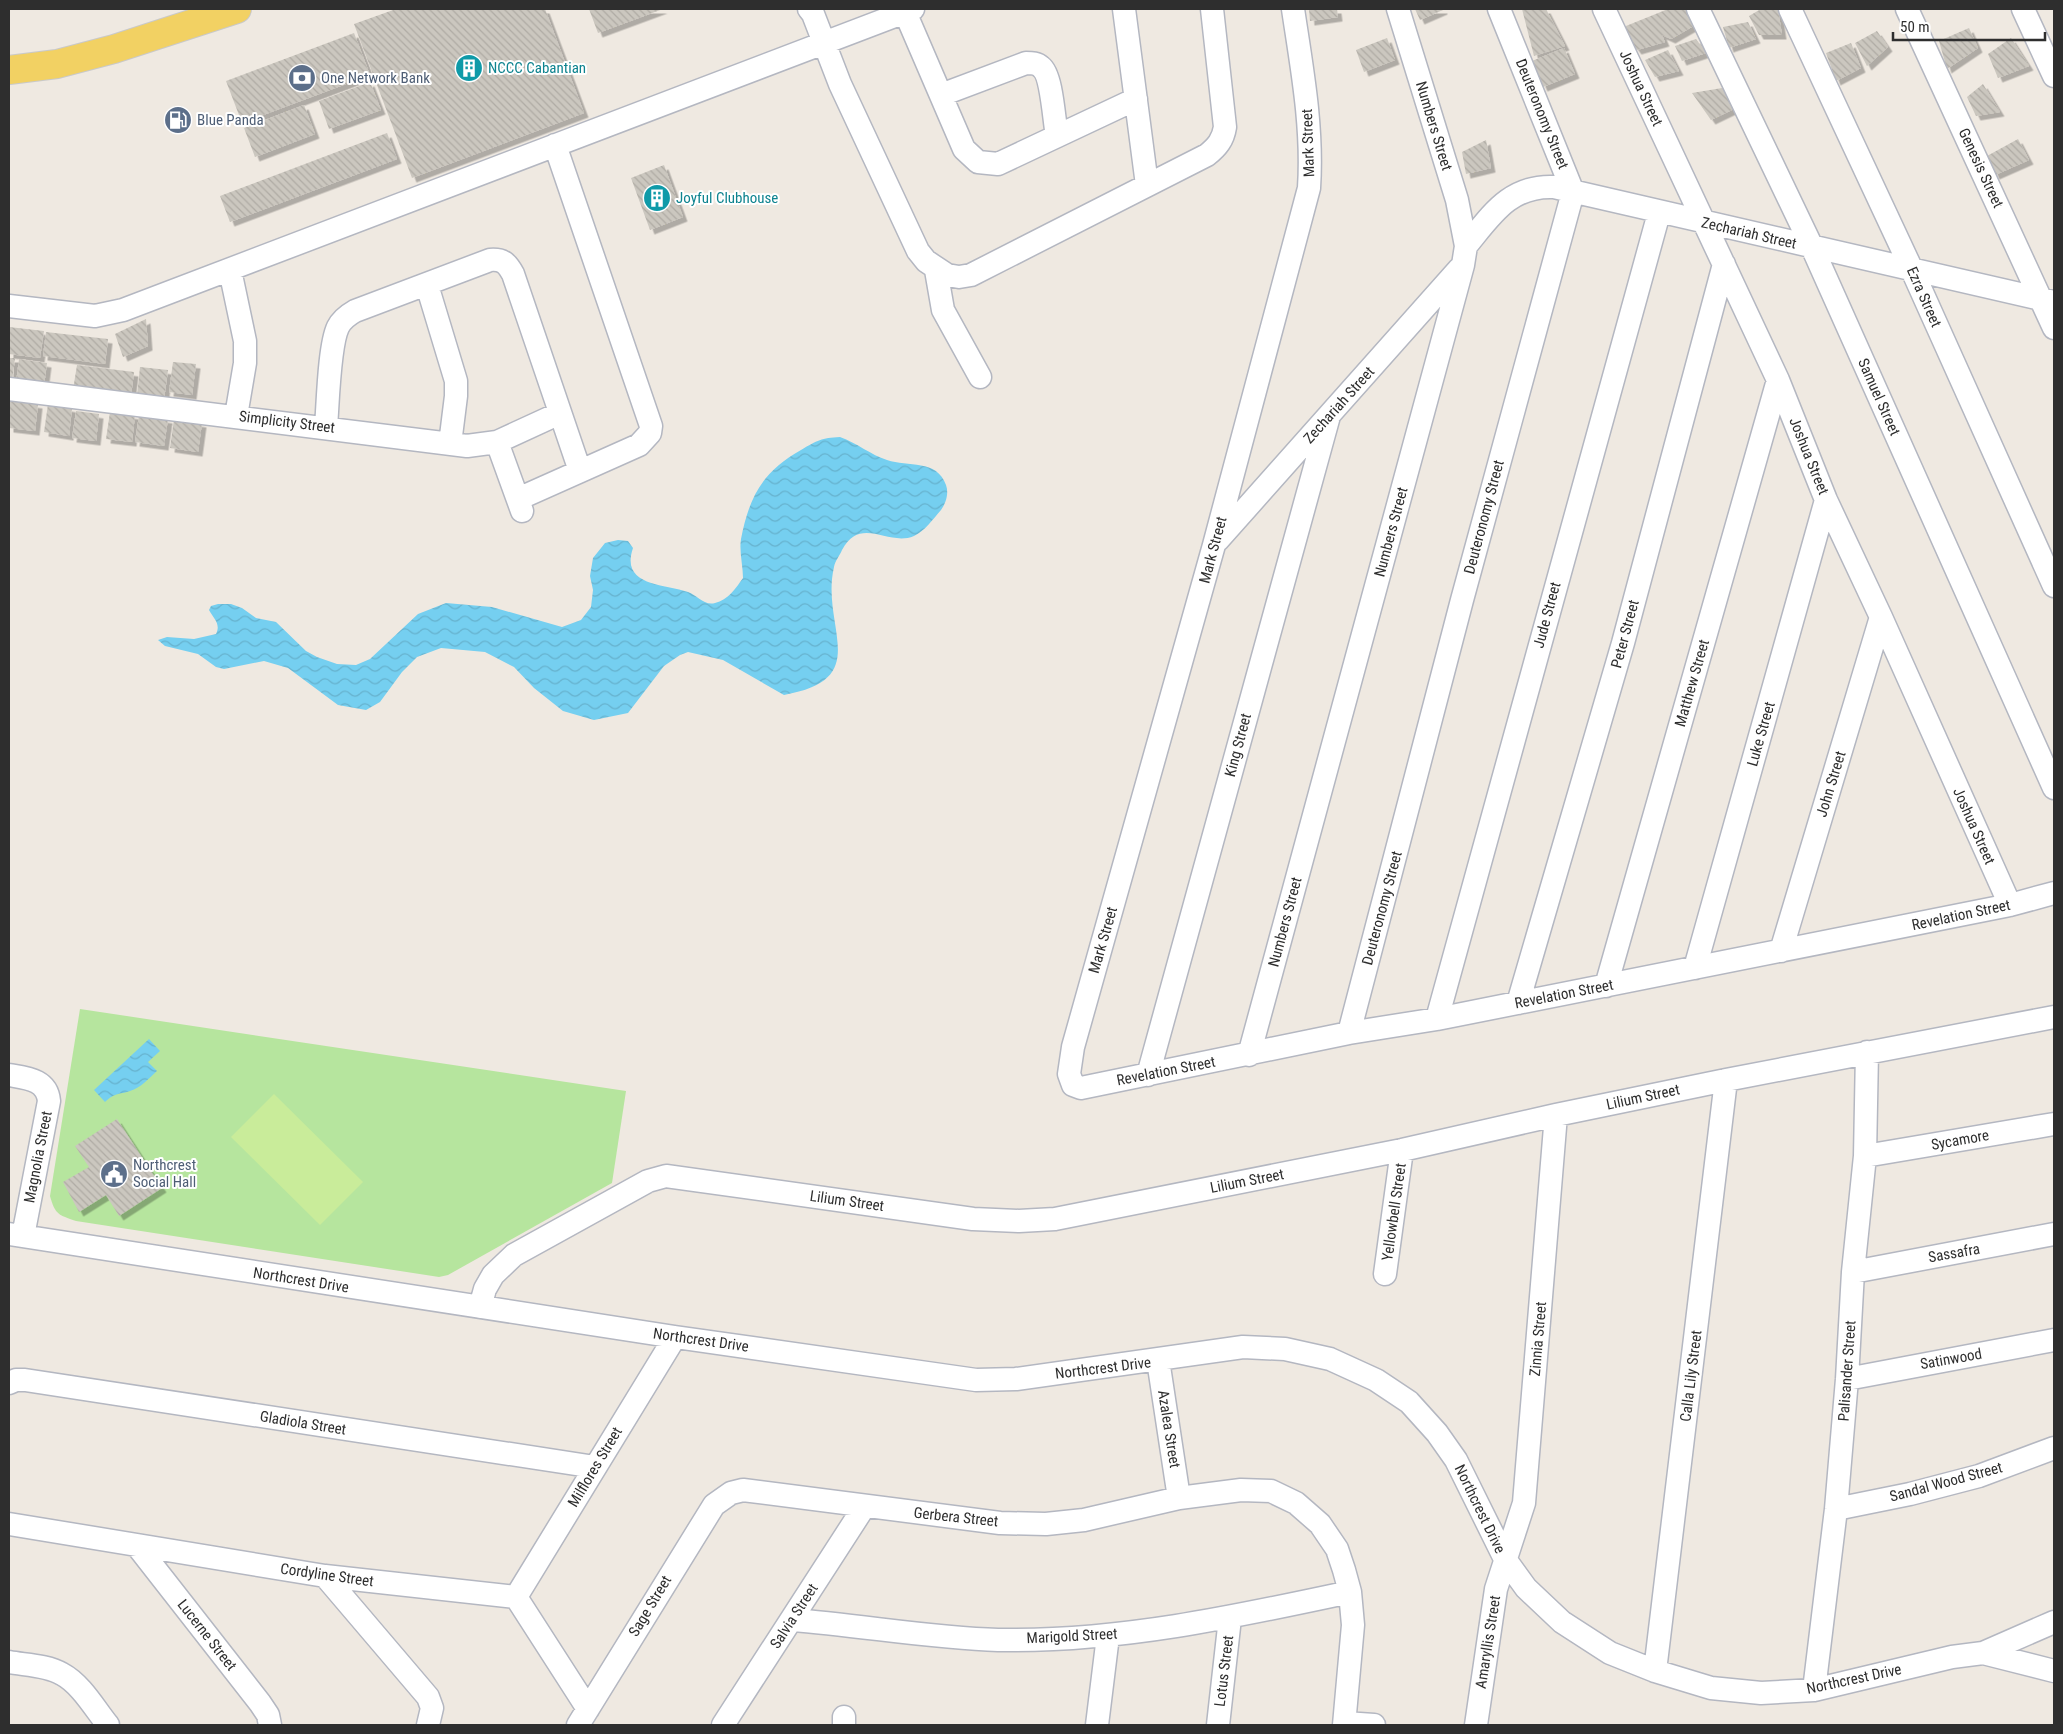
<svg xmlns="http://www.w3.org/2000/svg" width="2063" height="1734" viewBox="0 0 2063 1734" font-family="'Roboto Condensed',sans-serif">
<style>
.grass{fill:#b6e59e}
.pitch{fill:#c9ec9a}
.water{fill:url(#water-waves)}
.building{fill:url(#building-back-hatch);filter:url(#shadow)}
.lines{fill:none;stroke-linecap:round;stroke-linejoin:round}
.minor-casing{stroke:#b4b7c1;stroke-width:25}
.major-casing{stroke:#c9c9c9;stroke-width:30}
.minor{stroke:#fff;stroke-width:22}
.major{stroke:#f2d163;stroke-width:28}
.labels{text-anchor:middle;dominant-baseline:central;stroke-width:4;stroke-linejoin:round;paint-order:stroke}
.culture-label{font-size:15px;fill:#0d838f;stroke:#fff;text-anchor:start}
.service-label{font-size:15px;fill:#4e5e75;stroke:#fff;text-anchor:start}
.street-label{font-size:15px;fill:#2e2e2e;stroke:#fff}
</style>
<defs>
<pattern id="water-waves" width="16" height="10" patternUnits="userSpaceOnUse" patternTransform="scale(1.25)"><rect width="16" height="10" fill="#75cff0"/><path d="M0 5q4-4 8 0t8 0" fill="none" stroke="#66b2ce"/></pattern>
<pattern id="building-back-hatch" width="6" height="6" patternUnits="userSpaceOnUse" patternTransform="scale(1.25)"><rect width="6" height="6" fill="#cbc7bf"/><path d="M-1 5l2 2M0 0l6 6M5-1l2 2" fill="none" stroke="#afaba4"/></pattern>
<filter id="shadow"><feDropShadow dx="4.5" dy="4.5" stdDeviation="0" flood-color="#0004"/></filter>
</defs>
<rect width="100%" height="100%" fill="#efe9e1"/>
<path class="grass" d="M80 1009 626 1091 612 1183 448 1275 439 1277 76 1221C58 1215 55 1214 50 1196Z"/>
<path class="pitch" d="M274 1094 363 1182 320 1225 231 1137Z"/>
<path class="water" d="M840 437C857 443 871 455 887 460 908 467 937 459 946 485 949 493 946 503 941 510 933 519 925 531 914 536 888 547 861 515 842 550 840 555 835 561 834 567 820 627 875 679 784 695L723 660 688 652 680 655 664 666 628 713 594 720 563 711 534 688 514 667 485 652 441 648 417 657 402 672 380 702 366 710 338 705 288 668 264 661 224 669 216 667 198 654 165 646 158 640 167 637 194 639 216 634C221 624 214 619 209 610L211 606 218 604H231L242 608 256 618 276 622 306 651 317 657 337 664 356 665 370 659 418 614 446 603 492 607 562 627 581 620 591 607 593 590 590 576 593 558 605 543 618 540 628 541 633 548C620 586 663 584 688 592 697 595 704 606 715 603 728 600 736 588 743 578 743 566 739 551 741 539 749 497 763 471 801 450 818 440 821 438 840 437Z
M149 1039 160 1051 148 1062 157 1071C149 1078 141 1088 130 1091 118 1095 116 1092 105 1102L94 1090Z"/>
<path class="building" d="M396 9H545L584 113 412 178 354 24Z
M589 9H663L598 33Z
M1309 9H1337L1338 17 1310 21Z
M1415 9H1443V10L1420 20Z
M1522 9H1546L1565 46 1534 56Z
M1668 9H1689L1697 24 1671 39 1662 35 1665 42 1637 50 1621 28Z
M1761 9H1778L1782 35H1759L1749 16Z
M1748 22 1756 39 1729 48 1723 27Z
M1969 28 1978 48 1947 69 1939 41Z
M1877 31 1888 47 1867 66 1855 43Z
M354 33 370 75 242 123 226 81Z
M1387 38 1395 60 1364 72 1356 50Z
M2011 38 2029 66 1998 78 1988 54Z
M1696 39 1706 53 1682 61 1675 46Z
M1851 43 1861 68 1836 81 1826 53Z
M1564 48 1575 74 1543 87 1532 61Z
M1668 50 1679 71 1655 77 1645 60Z
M370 82 381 110 329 129 319 101Z
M1983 84 2000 112 1976 116 1967 97Z
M1722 88 1738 107 1711 120 1692 93Z
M304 105 315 134 255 157 244 128Z
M387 133 397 159 230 222 220 196Z
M2018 139 2029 160 1995 175 1987 156Z
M1486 140 1491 168 1466 174 1462 152Z
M664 165 683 217 650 230 631 178Z
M146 319 148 346 123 357 115 334Z
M9 327 44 331 40 358 9 354Z
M46 332 108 339 105 364 43 356Z
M9 358H15L12 382H9Z
M19 359 47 363 44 386 16 383Z
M173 362 196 364 192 395 169 392Z
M77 365 134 372 131 396 73 390Z
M140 367 168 370 164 400 137 396Z
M9 400 38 404 35 431 9 428Z
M48 404 72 408 69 436 44 432Z
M76 411 99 414 96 441 72 438Z
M110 412 135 415 132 442 106 439Z
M139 415 168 419 164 446 135 442Z
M174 419 202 423 198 452 170 448Z
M117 1119 162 1188 119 1216 106 1195 79 1212 63 1182 89 1167 75 1146Z"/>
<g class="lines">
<g class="minor-casing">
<path id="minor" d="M809 9 813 14 840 84 918 251 926 261 947 275 959 277 971 275 1207 155C1217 147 1223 140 1225 127L1212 9
M1124 9 1147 185
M1293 9C1302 69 1313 127 1309 188L1214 545 1073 1047 1069 1074 1073 1085 1081 1088 1349 1033 1437 1019 2010 905 2054 893
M1604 9 1778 380 1826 500 1881 617 2010 905
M1698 9 1812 247 2054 788
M1790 9 1912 270 2054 586
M1907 9 2054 328
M2023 9 2054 76
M905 12 964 149 978 162 998 164 1136 99
M941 95 1026 63C1032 63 1037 63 1041 67 1052 75 1054 121 1057 136
M1466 246C1491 216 1509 185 1554 187L2054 302
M230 270 245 341V363L236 416
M936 270 943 310 980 377
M427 285 456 381V396L450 444
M9 306 95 316 123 310 913 9
M9 389 467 446 497 442 560 413
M326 427C328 403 329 346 338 327 342 319 348 315 355 311L490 260C503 259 507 263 513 274L580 471
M497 442 522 511
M518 499 639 445 650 433 651 426 555 145
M1218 540 1459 269
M1781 951 1881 617
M1695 968 1826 500
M1606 986 1778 380
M1518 1003 1623 643 1724 264
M1437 1019 1659 213
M1349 1033 1462 600 1573 192 1499 9
M1249 1055 1463 265 1466 246 1457 200 1398 9
M9 1075C26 1078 47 1079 49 1101L23 1236
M1148 1075 1329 416
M1865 1156 2054 1124
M9 1234 675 1337 976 1380 1016 1379 1243 1347 1285 1349 1330 1359 1376 1380 1409 1402 1437 1433 1456 1460 1505 1559 1526 1588 1562 1622 1610 1653 1655 1671 1711 1688 1761 1693 1814 1690 1952 1657 1983 1653 2054 1671
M1853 1272 2054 1234
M1385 1274 1402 1150
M480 1307 485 1289 493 1275 514 1255 648 1181 666 1176 973 1219 1019 1221 1055 1219 1402 1150 1556 1115 1726 1080 2054 1017
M1158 1360 1179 1498
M1847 1379 2054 1340
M9 1383 16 1380H25L595 1467
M1836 1509 1910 1494 1979 1476 2054 1448
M9 1524 325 1576 516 1597
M138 1547 260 1703 268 1715 270 1725
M325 1576 428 1697 432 1708 428 1725
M516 1597 675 1337
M516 1597 588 1709
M791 1620C860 1625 929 1638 998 1640 1118 1642 1234 1617 1350 1592
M1983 1653 2054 1622
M9 1662C25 1665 47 1665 62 1674 81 1684 95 1709 108 1725
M1655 1671 1726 1080
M1814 1690 1836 1509 1847 1379 1853 1272 1865 1156 1867 1052
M1345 1723 1374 1725
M578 1725 714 1505 731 1493 743 1490 1000 1523 1046 1524 1084 1520 1179 1498 1241 1490 1271 1491 1296 1503 1320 1524 1337 1549 1344 1570 1350 1592 1353 1625 1344 1725
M723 1725 864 1507
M844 1725V1717
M1097 1725 1108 1636
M1218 1725 1230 1618
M1476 1725 1496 1589 1524 1503 1556 1115"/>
</g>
<g class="major-casing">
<path id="major" d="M9 70 57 64 114 49 237 9"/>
</g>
<use href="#minor" class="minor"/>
<use href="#major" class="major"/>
</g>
<defs>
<g id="building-disc" transform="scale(1.4375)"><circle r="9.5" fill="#0f9aa8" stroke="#fff"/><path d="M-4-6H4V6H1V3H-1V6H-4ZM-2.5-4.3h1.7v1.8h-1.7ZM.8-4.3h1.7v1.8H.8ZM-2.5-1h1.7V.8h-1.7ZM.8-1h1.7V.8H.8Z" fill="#fff"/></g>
<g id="bank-disc" transform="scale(1.4375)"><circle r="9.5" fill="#5c6f8a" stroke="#fff"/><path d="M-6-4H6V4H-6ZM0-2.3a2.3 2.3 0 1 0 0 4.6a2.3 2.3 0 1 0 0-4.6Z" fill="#fff"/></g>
<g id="fuel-disc" transform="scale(1.4375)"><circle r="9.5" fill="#5c6f8a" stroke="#fff"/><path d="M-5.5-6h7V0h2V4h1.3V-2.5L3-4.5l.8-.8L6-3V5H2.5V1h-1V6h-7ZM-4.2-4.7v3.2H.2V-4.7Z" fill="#fff"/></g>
<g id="civic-disc" transform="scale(1.4375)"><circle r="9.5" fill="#5c6f8a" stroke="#fff"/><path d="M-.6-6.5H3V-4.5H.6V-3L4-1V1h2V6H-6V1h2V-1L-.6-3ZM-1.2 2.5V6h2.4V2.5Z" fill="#fff"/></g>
</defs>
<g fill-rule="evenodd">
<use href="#building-disc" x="469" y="68"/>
<use href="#bank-disc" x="302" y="78"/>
<use href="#fuel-disc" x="178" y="120"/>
<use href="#building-disc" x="657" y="198"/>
<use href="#civic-disc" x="114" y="1174"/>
</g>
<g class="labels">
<g class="culture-label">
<text x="488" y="68">NCCC Cabantian</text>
<text x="676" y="198">Joyful Clubhouse</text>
</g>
<g class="service-label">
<text x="321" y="78">One Network Bank</text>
<text x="197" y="120">Blue Panda</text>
<text x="133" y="1165">Northcrest<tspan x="133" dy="17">Social Hall</tspan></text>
</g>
<g class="street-label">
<text transform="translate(1641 88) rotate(65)">Joshua Street</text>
<text transform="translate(1542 114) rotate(68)">Deuteronomy Street</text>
<text transform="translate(1434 126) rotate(73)">Numbers Street</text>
<text transform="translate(1308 143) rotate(-92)">Mark Street</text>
<text transform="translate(1981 168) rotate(65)">Genesis Street</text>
<text transform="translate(1749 233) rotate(13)">Zechariah Street</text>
<text transform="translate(1924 297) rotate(66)">Ezra Street</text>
<text transform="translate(1879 397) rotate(66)">Samuel Street</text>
<text transform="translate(1339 405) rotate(-48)">Zechariah Street</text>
<text transform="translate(287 422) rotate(7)">Simplicity Street</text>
<text transform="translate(1809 456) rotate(68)">Joshua Street</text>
<text transform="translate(1484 517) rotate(-75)">Deuteronomy Street</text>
<text transform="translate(1391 532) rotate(-75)">Numbers Street</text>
<text transform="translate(1213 550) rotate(-75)">Mark Street</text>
<text transform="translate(1547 615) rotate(-75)">Jude Street</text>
<text transform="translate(1625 634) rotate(-75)">Peter Street</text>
<text transform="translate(1692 683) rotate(-74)">Matthew Street</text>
<text transform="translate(1761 734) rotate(-74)">Luke Street</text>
<text transform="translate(1238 745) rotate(-75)">King Street</text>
<text transform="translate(1831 784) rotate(-73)">John Street</text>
<text transform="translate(1974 826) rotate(66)">Joshua Street</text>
<text transform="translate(1382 908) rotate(-75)">Deuteronomy Street</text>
<text transform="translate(1961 915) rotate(-12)">Revelation Street</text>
<text transform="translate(1285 922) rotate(-75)">Numbers Street</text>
<text transform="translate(1103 940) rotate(-74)">Mark Street</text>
<text transform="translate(1564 994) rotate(-11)">Revelation Street</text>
<text transform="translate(1166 1071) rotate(-11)">Revelation Street</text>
<text transform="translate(1643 1097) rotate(-12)">Lilium Street</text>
<text transform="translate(1960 1140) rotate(-10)">Sycamore</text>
<text transform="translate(38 1157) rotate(-79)">Magnolia Street</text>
<text transform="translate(1247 1181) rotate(-11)">Lilium Street</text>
<text transform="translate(847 1201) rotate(8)">Lilium Street</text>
<text transform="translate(1394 1212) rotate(-82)">Yellowbell Street</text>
<text transform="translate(1954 1253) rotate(-10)">Sassafra</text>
<text transform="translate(301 1280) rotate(9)">Northcrest Drive</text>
<text transform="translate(1538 1339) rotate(-85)">Zinnia Street</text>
<text transform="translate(701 1340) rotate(8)">Northcrest Drive</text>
<text transform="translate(1951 1359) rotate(-10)">Satinwood</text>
<text transform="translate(1103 1368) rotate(-7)">Northcrest Drive</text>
<text transform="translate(1847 1371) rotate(-86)">Palisander Street</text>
<text transform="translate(1691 1376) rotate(-83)">Calla Lily Street</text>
<text transform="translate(303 1423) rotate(9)">Gladiola Street</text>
<text transform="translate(1169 1429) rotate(81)">Azalea Street</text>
<text transform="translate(595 1467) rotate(-59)">Milflores Street</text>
<text transform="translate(1946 1482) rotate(-15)">Sandal Wood Street</text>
<text transform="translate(1480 1509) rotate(64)">Northcrest Drive</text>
<text transform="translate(956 1517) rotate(6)">Gerbera Street</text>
<text transform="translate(327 1575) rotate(8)">Cordyline Street</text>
<text transform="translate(650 1606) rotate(-59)">Sage Street</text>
<text transform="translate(794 1616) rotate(-57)">Salvia Street</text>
<text transform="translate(207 1635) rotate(52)">Lucerne Street</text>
<text transform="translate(1072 1636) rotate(-3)">Marigold Street</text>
<text transform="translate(1488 1642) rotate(-81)">Amaryllis Street</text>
<text transform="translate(1224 1671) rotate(-83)">Lotus Street</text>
<text transform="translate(1854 1679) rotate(-12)">Northcrest Drive</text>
</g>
</g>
<rect width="2063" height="1734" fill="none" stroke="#2e2e2e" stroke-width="20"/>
<path d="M1893 32v8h152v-8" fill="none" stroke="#2e2e2e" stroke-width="2.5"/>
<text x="1900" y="32" font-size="15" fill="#2e2e2e" stroke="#ffffff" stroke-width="4" paint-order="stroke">50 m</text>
</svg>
